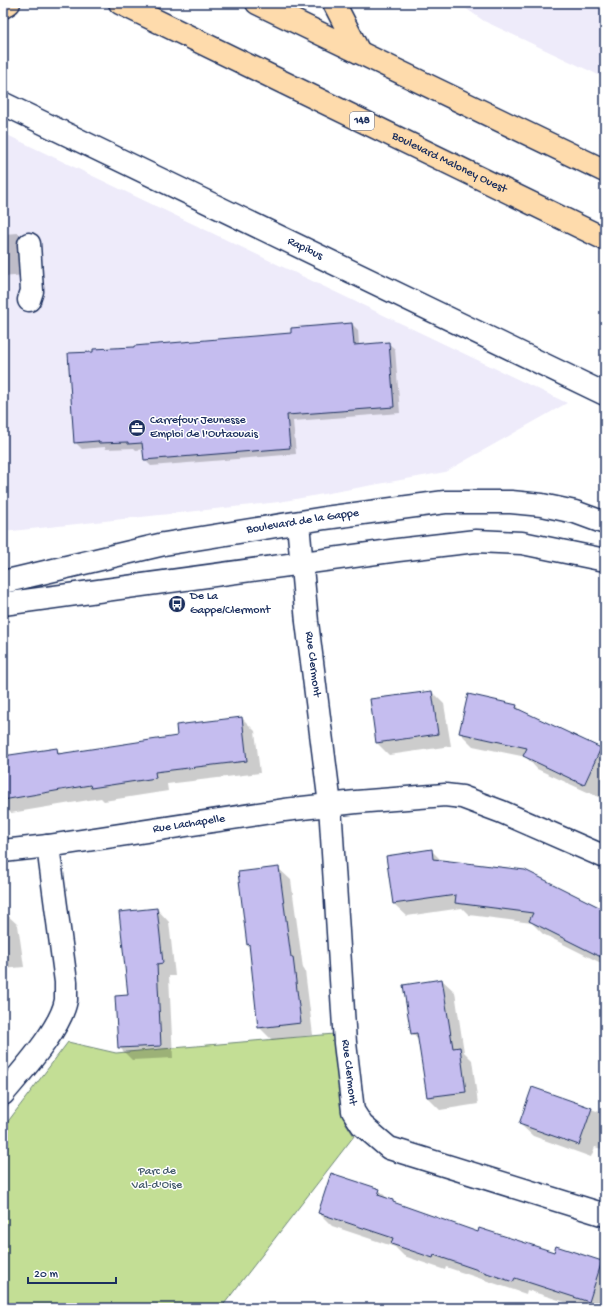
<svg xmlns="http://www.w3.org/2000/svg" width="608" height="1311" viewBox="0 0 608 1311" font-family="'Gochi Hand',sans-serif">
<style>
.built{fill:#eeebfa}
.green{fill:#c3de95;stroke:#6f867a}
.shadow{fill:#0003}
.building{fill:#c5bdef;stroke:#1b2f5e}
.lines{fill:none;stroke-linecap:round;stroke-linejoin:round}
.minor-casing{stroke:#1b2f5e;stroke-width:25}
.major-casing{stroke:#1b2f5e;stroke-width:25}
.minor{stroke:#fff;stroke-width:22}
.major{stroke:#fedbac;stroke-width:22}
.labels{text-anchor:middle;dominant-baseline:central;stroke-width:3;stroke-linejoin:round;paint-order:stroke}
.shield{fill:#fff;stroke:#5f6d8e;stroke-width:1}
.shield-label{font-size:11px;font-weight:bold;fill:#1b2f5e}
.street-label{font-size:12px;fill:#1b2f5e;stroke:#fff}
.poi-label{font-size:12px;fill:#1b2f5e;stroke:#fff;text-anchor:start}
.park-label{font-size:12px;fill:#455b6c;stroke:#fff}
</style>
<rect width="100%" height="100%" fill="#fff"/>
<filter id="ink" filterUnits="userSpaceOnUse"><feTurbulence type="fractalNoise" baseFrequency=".025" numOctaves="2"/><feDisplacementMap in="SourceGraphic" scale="8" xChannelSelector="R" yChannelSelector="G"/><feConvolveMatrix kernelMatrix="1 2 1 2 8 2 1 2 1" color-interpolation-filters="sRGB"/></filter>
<g filter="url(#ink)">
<path class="built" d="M458 3H605V78L484 21Z
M3 133 567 403 445 472 279 502 3 532Z"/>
<path class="green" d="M334 1034 343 1111 345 1122 354 1136 221 1308H3V1128L68 1042 116 1053Z"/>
<path class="shadow" d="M18 233 24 239V275L3 277V234Z
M352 324 358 330 359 345 388 343 395 349 400 413 293 421 296 454 151 466 144 459V449L136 450 134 448 106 449 105 447 82 449 75 442 135 348 292 334Z
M432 692 444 704 451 746 389 755 376 742Z
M516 705 523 712 605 751V800L537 769 526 757 473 746 460 733Z
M242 718 255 731 260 773 167 784 168 791 104 801 101 798 11 813 7 810 3 811V757L56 749 62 755 178 736Z
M431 850 442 861 605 916V965L543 934 532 923 469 915 462 908 407 916 394 904Z
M278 868 291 880 303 968 305 971 313 1035 272 1040 259 1027 250 946 248 944Z
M157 909 169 922 175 976H169L173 1058 132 1060 119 1047 129 996Z
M3 913H5L18 925 24 967 3 969Z
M442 980 455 992 464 1052 472 1060 478 1104 440 1110 427 1097 419 1041 412 1033 404 986Z
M533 1088 605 1114V1150L595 1147 591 1157 533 1136 520 1124Z
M379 1190 388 1199 393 1201 396 1204 479 1233 555 1254 601 1262 605 1266V1308H584L527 1290 526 1294 446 1267 445 1270 404 1256 395 1247 332 1226 319 1213Z"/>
<path class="building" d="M352 323 354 345 389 342 394 407 287 415 290 448 144 460 142 443 128 444V442L99 443 98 441 74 443 68 353 93 352V349L134 347V346L291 333V328Z
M432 691 438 734 376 743 370 699Z
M468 694 517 705 516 708 601 748 584 785 523 756 527 748 459 733Z
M242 717 247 761 155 772 156 778 91 788 90 785 3 800V756L57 748 58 754 177 736 176 725Z
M432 849 433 859 525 870 605 910V959L529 921 533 913 455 903 456 895 393 904 386 856Z
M279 867 291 957H293L301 1023 258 1028 249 944 247 945 238 872Z
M157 908 163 963 157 964 161 1046 118 1048 115 996 128 995 119 912Z
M442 979 453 1048 460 1047 466 1092 427 1097 417 1033 411 1034 403 985Z
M532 1087 592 1108 579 1145 519 1124Z
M331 1173 380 1189 378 1195 393 1200V1202L478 1232 479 1228 554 1252 556 1246 602 1261 589 1302 515 1278 513 1282 434 1255 433 1258 391 1244 393 1238 318 1213Z"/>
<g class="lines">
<g class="minor-casing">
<g id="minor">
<path id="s1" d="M4 104 605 394"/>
<path d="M29 300 32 291 29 244"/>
<path id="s2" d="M298 523 307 622 330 805 345 1043 353 1111 362 1125 389 1148 605 1215"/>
<path id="s3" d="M3 582 164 544 325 518 445 502H511L542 505 575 512 605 523"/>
<path d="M3 604 398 550 476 541 522 543 605 560"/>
<path id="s4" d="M3 851 48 846 284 810 356 802 445 795 462 797 502 812 605 857"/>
<path d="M3 1094C22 1071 61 1029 66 1000 66 994 66 988 66 982L48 846"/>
</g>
</g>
<g class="major-casing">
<g id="major">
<path id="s5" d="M120 3 605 239"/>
<path d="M257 3 605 171"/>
<path d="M334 3 359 52"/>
<path d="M3 7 9 3"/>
</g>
</g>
<use href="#minor" class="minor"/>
<use href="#major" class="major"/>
</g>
</g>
<defs>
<g id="office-disc" transform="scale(0.9)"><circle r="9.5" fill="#1b2f5e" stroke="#fff"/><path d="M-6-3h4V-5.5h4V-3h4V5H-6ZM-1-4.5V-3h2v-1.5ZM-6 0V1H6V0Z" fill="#fff"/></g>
<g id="bus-disc" transform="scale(0.9)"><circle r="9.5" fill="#1b2f5e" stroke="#fff"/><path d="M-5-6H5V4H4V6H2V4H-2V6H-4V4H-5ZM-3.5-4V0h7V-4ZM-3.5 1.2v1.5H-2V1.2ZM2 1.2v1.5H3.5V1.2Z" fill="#fff"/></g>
</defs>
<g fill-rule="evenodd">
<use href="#office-disc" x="137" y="428"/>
<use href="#bus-disc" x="177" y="604"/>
</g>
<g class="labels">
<rect class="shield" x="350" y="112" width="24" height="18" rx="3"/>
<g class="shield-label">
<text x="362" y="121">148</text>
</g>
<g class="street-label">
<text stroke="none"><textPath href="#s5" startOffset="366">Boulevard Maloney Ouest</textPath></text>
<text stroke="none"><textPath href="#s1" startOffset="334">Rapibus</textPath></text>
<text stroke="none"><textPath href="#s3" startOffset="306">Boulevard de la Gappe</textPath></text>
<text stroke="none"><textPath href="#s2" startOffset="142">Rue Clermont</textPath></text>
<text stroke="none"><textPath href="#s4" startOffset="188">Rue Lachapelle</textPath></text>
<text stroke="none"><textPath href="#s2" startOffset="552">Rue Clermont</textPath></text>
</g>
<g class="poi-label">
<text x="150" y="421">Carrefour Jeunesse<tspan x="150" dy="14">Emploi de l'Outaouais</tspan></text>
<text x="190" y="597">De La<tspan x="190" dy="14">Gappe/Clermont</tspan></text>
</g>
<g class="park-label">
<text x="157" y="1172">Parc de<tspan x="157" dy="14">Val-d'Oise</tspan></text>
</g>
</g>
<rect width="608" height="1311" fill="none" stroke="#fff" stroke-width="16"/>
<rect x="8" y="8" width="592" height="1295" fill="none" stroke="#1b2f5e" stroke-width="1.5" filter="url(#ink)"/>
<path d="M28 1277v6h88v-6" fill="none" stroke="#1b2f5e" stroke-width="2"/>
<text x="34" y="1277" font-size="12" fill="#1b2f5e" stroke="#ffffff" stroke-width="3" paint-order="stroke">20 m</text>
</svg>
